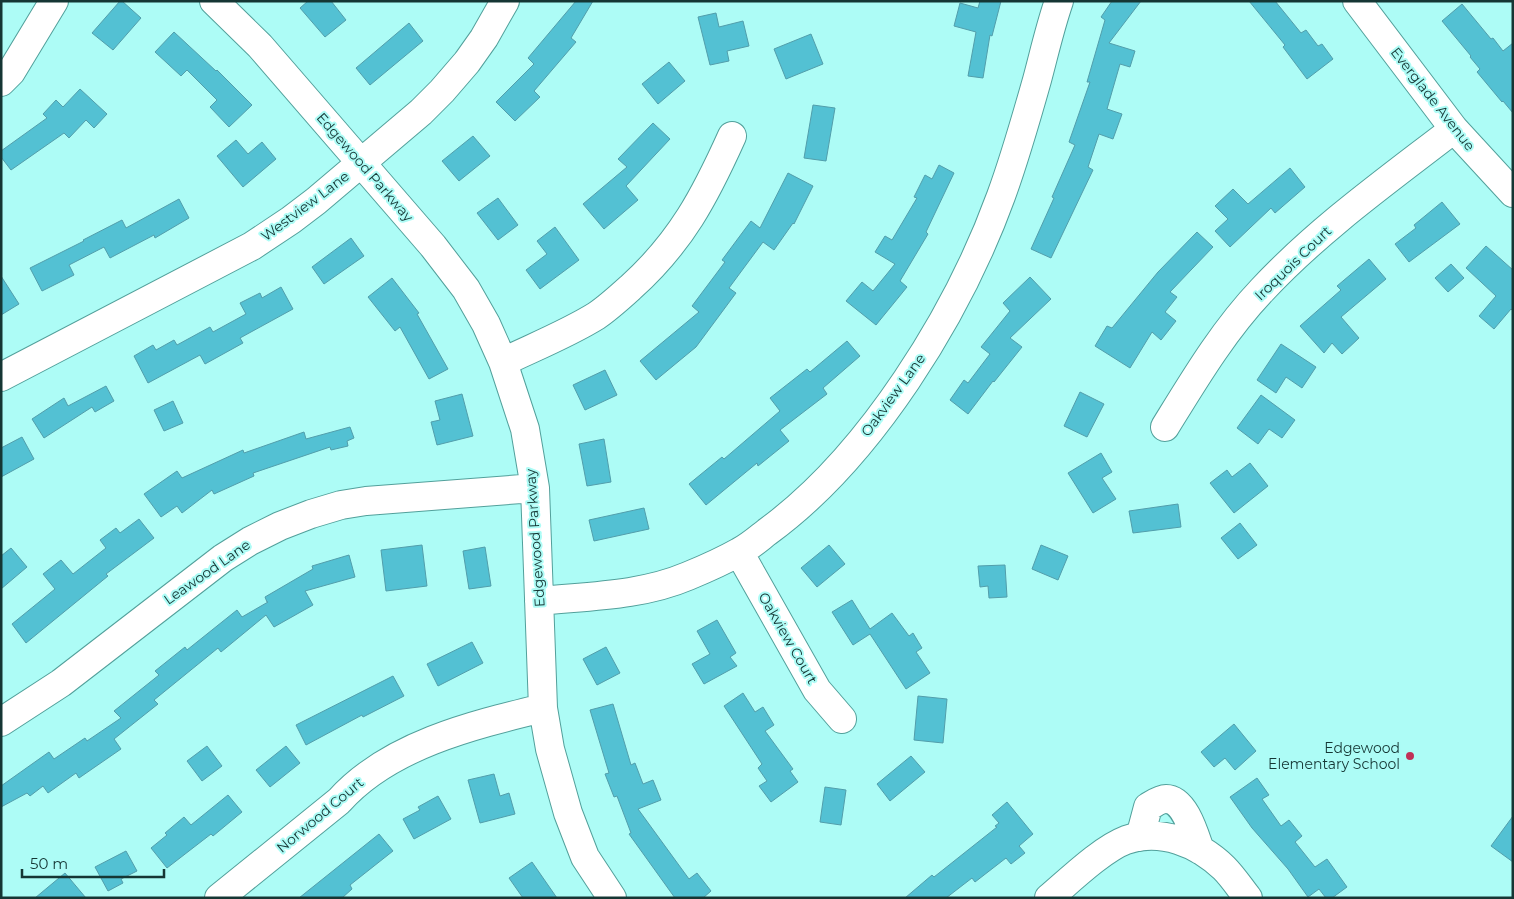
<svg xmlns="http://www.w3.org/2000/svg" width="1514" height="899" viewBox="0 0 1514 899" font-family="Montserrat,sans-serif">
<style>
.building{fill:#53c1d3;stroke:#529eab}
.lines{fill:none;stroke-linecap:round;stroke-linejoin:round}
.minor-casing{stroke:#52a09b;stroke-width:30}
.minor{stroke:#fff;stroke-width:28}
.poi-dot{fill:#c03057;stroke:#adfcf6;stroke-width:2}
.labels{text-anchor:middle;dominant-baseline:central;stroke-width:4;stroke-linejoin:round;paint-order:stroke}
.street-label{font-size:14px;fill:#153634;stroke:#adfcf6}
.poi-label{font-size:14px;fill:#153634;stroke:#adfcf6;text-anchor:end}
</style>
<rect width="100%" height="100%" fill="#adfcf6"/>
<path class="building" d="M120 1H122L141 18 113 50 92 33Z
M308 1H331L346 20 325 37 300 8Z
M576 1H593L571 38 576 42 534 91 540 97 515 121 496 102 534 64 528 58Z
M980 1H1001L992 36 990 35 983 78 968 76 976 32 954 26 960 3 978 8Z
M1112 1H1141L1109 43 1135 51 1130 67 1120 64 1107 109 1122 114 1113 139 1099 134 1088 167 1093 170 1051 258 1031 249 1054 198 1052 197 1075 145 1069 142 1090 82H1087L1105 20 1101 17Z
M1249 1H1275L1301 33 1306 30 1318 46 1322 44 1333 59 1307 79 1283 47 1285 45Z
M1462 4 1491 39 1493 38 1503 51 1513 43V113L1503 101 1502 102 1477 72 1480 69 1470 57 1471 56 1442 21Z
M716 13 719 27 743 21 749 46 727 51 729 61 710 65 698 17Z
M409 23 423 41 370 85 356 68Z
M174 32 216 71 217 70 252 105 229 127 210 107 217 100 187 70 181 76 155 52Z
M811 34 823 64 786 79 774 49Z
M669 62 685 81 658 104 642 84Z
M80 89 107 114 94 128 86 120 69 138 64 133 11 170 1 157V151L47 118 43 114 56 100 63 107Z
M813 105 835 108 826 161 804 158Z
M653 123 670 139 626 186 638 200 604 229 583 204 627 167 618 159Z
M473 136 490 156 459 181 442 161Z
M236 140 248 154 262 142 276 159 243 187 217 156Z
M939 165 954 173 926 232 928 234 900 281 907 287 876 325 846 301 862 282 873 291 895 264 875 252 885 236 892 240 917 198 914 197 925 175 932 179Z
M1290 168 1305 187 1275 213 1271 208 1230 247 1215 231 1228 219 1215 206 1233 189 1248 204Z
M788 173 813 186 794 224 793 223 774 250 763 242 729 288 736 293 696 347 656 380 640 361 699 312 692 306 725 262 722 260 751 221 760 228Z
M498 198 518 225 498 240 477 213Z
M179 199 189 218 155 238 154 235 110 258 104 247 69 265 74 275 42 291 30 268 84 241 83 240 122 220 126 228Z
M1442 202 1460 224 1409 262 1395 244 1416 228 1414 225Z
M555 227 579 260 540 289 526 270 547 254 537 241Z
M1197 232 1213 247 1170 292 1177 297 1165 312 1176 321 1161 340 1152 332 1130 368 1095 346 1107 326 1112 328 1158 272Z
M351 238 364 256 324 284 312 267Z
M1486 246 1513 270V311L1511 309 1494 329 1479 316 1496 296 1466 268Z
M1369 259 1386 279 1341 317 1359 338 1342 354 1332 343 1324 353 1300 326 1341 290 1337 286Z
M1451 264 1464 278 1448 292 1435 278Z
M1 276 19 304 1 315Z
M1030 277 1051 299 1010 338 1022 347 994 382 993 381 968 414 950 400 964 380 968 383 990 354 981 347 1010 311 1003 303Z
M392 278 419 313 417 314 448 369 429 379 400 327 395 331 368 297Z
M281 287 293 309 240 338 243 343 205 364 200 355 148 383 134 356 153 345 156 350 174 340 177 345 210 327 213 332 246 314 240 303 260 293 262 298Z
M847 341 860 356 823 388 827 394 780 430 789 441 758 466 757 463 706 505 689 484 722 457 724 459 780 411 770 398 807 369 810 372Z
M1281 344 1316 367 1302 388 1286 377 1276 393 1257 380Z
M605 370 617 395 585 410 573 385Z
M106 386 114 401 95 412 92 407 44 438 32 419 64 398 68 406Z
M1080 392 1104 404 1087 437 1064 426Z
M462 394 473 436 437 445 431 422 440 420 435 401Z
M1261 395 1295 420 1282 438 1269 429 1258 444 1237 428Z
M173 401 183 423 164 431 154 410Z
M350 427 354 438 347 441 348 446 331 450 330 447 253 473 254 476 214 494 212 490 182 513 177 506 161 517 144 494 177 471 182 478 243 450 244 453 304 432 306 439Z
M22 437 34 459 1 477V448Z
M604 439 611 482 587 486 579 444Z
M1101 453 1112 472 1102 478 1116 499 1093 513 1068 473Z
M1250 463 1268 486 1234 513 1210 483 1227 470 1232 477Z
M1178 504 1181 527 1133 533 1129 511Z
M644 508 649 529 594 541 589 520Z
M139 519 154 538 106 574 108 576 26 643 12 624 55 589 43 574 61 560 73 574 106 548 100 540 116 528 120 533Z
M1240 523 1257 545 1238 559 1221 538Z
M422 545 427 586 386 591 381 550Z
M829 545 845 564 817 587 801 568Z
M1041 545 1068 556 1058 580 1032 569Z
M485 547 491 586 469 589 463 551Z
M11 548 27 567 1 589V556Z
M349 555 355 577 305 591 313 605 274 627 266 615 221 652 218 648 154 700 158 704 114 739 121 749 79 778 76 773 48 793 43 786 30 796 27 793 1 807V786L49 752 54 759 85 738 87 741 121 718 114 711 159 675 155 671 185 647 187 650 237 610 242 617 268 602H267L265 597 313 569 312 566Z
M1005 565 1007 597 989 598 988 586 980 587 978 566Z
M852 600 870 629 892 613 909 636 913 633 922 648 916 652 930 673 906 689 870 634 853 645 832 612Z
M717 620 736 653 730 657 737 666 704 684 692 664 710 654 697 631Z
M472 642 483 663 438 686 427 664Z
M606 647 620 673 597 685 583 659Z
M393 676 404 696 363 717 362 715 306 745 296 725Z
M743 693 755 712 763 707 774 725 765 731 793 769 790 771 798 782 771 802 759 786 767 781 758 768 762 764 724 706Z
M918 696 947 699 943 743 914 740Z
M613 704 631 765 635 763 643 784 653 780 661 800 638 809 689 879 697 873 711 891 703 898H675L629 834 631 833 617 796 614 797 605 774 609 773 590 710Z
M1234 724 1256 751 1235 770 1225 758 1214 767 1201 752Z
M207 746 222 766 202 781 187 761Z
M286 746 300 763 270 787 256 770Z
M911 756 925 772 890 801 877 784Z
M494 774 500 796 509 793 515 814 480 823 468 780Z
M1257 778 1269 795 1262 799 1281 826 1289 820 1302 836 1295 842 1315 867 1327 859 1347 887 1332 898H1326L1319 889 1308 897 1288 869 1252 828 1230 797Z
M825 787 846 790 841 825 820 822Z
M228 795 242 812 213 836 211 834 167 868 151 848 167 835 165 833 184 817 191 825Z
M438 796 451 819 414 839 403 819 420 810 418 807Z
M1007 802 1033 834 1019 846 1025 853 1011 864 1006 858 975 882 972 878 946 898H905L932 875 934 877 997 827 995 826 999 823 992 815Z
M1513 816V862L1491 846Z
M379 834 393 851 350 885 352 889 342 898H299Z
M126 851 137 871 121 879 123 883 108 891 95 867Z
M532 862 557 898H523L509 878Z
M65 873 86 898H35Z"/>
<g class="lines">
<g class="minor-casing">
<path id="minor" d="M214 1 260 46 433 246 466 289 486 324 503 362 525 429 535 488 543 708 550 749 568 813 585 857 612 898
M1357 1 1454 129 1513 193
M1 82 11 72 54 1
M503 362C534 347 567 334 596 316 608 308 620 297 631 287 681 242 705 196 732 136
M1 377 252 246 291 220 316 201 421 112 442 91 467 62 484 38 505 1
M1165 427C1194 380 1223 331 1262 290 1319 229 1388 180 1454 129
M739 552 817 690 842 719
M539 601C589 596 641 596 688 576 705 569 723 561 739 552 749 547 758 539 767 532 870 457 958 314 1001 196 1015 158 1026 119 1037 80 1044 54 1050 27 1059 1
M1 722 61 683 223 558 250 541 280 526 311 514 341 505 366 501 535 488
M1140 837 1148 807C1153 804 1160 799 1166 799 1185 799 1195 836 1200 850
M219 898 339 801C389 745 473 725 543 708
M1049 898C1069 881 1102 849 1126 840 1161 828 1198 843 1224 868 1233 877 1240 888 1248 898"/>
</g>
<use href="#minor" class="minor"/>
</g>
<circle class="poi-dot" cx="1410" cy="756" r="5"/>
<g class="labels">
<g class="street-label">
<text transform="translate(1433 99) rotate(52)">Everglade Avenue</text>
<text transform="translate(365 167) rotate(49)">Edgewood Parkway</text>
<text transform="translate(305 206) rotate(-37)">Westview Lane</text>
<text transform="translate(1293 263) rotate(-44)">Iroquois Court</text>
<text transform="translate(893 395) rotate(-54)">Oakview Lane</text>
<text transform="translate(535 538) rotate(-94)">Edgewood Parkway</text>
<text transform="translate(207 572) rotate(-35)">Leawood Lane</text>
<text transform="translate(788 638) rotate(60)">Oakview Court</text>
<text transform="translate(320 815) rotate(-40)">Norwood Court</text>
</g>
<g class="poi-label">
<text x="1400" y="748">Edgewood<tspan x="1400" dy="16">Elementary School</tspan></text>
</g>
</g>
<rect width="1514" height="899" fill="none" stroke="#153634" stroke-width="5"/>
<path d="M22 869v8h142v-8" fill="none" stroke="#153634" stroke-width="2.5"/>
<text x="30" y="869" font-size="15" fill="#153634" stroke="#adfcf6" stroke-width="4" paint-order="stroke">50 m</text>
</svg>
